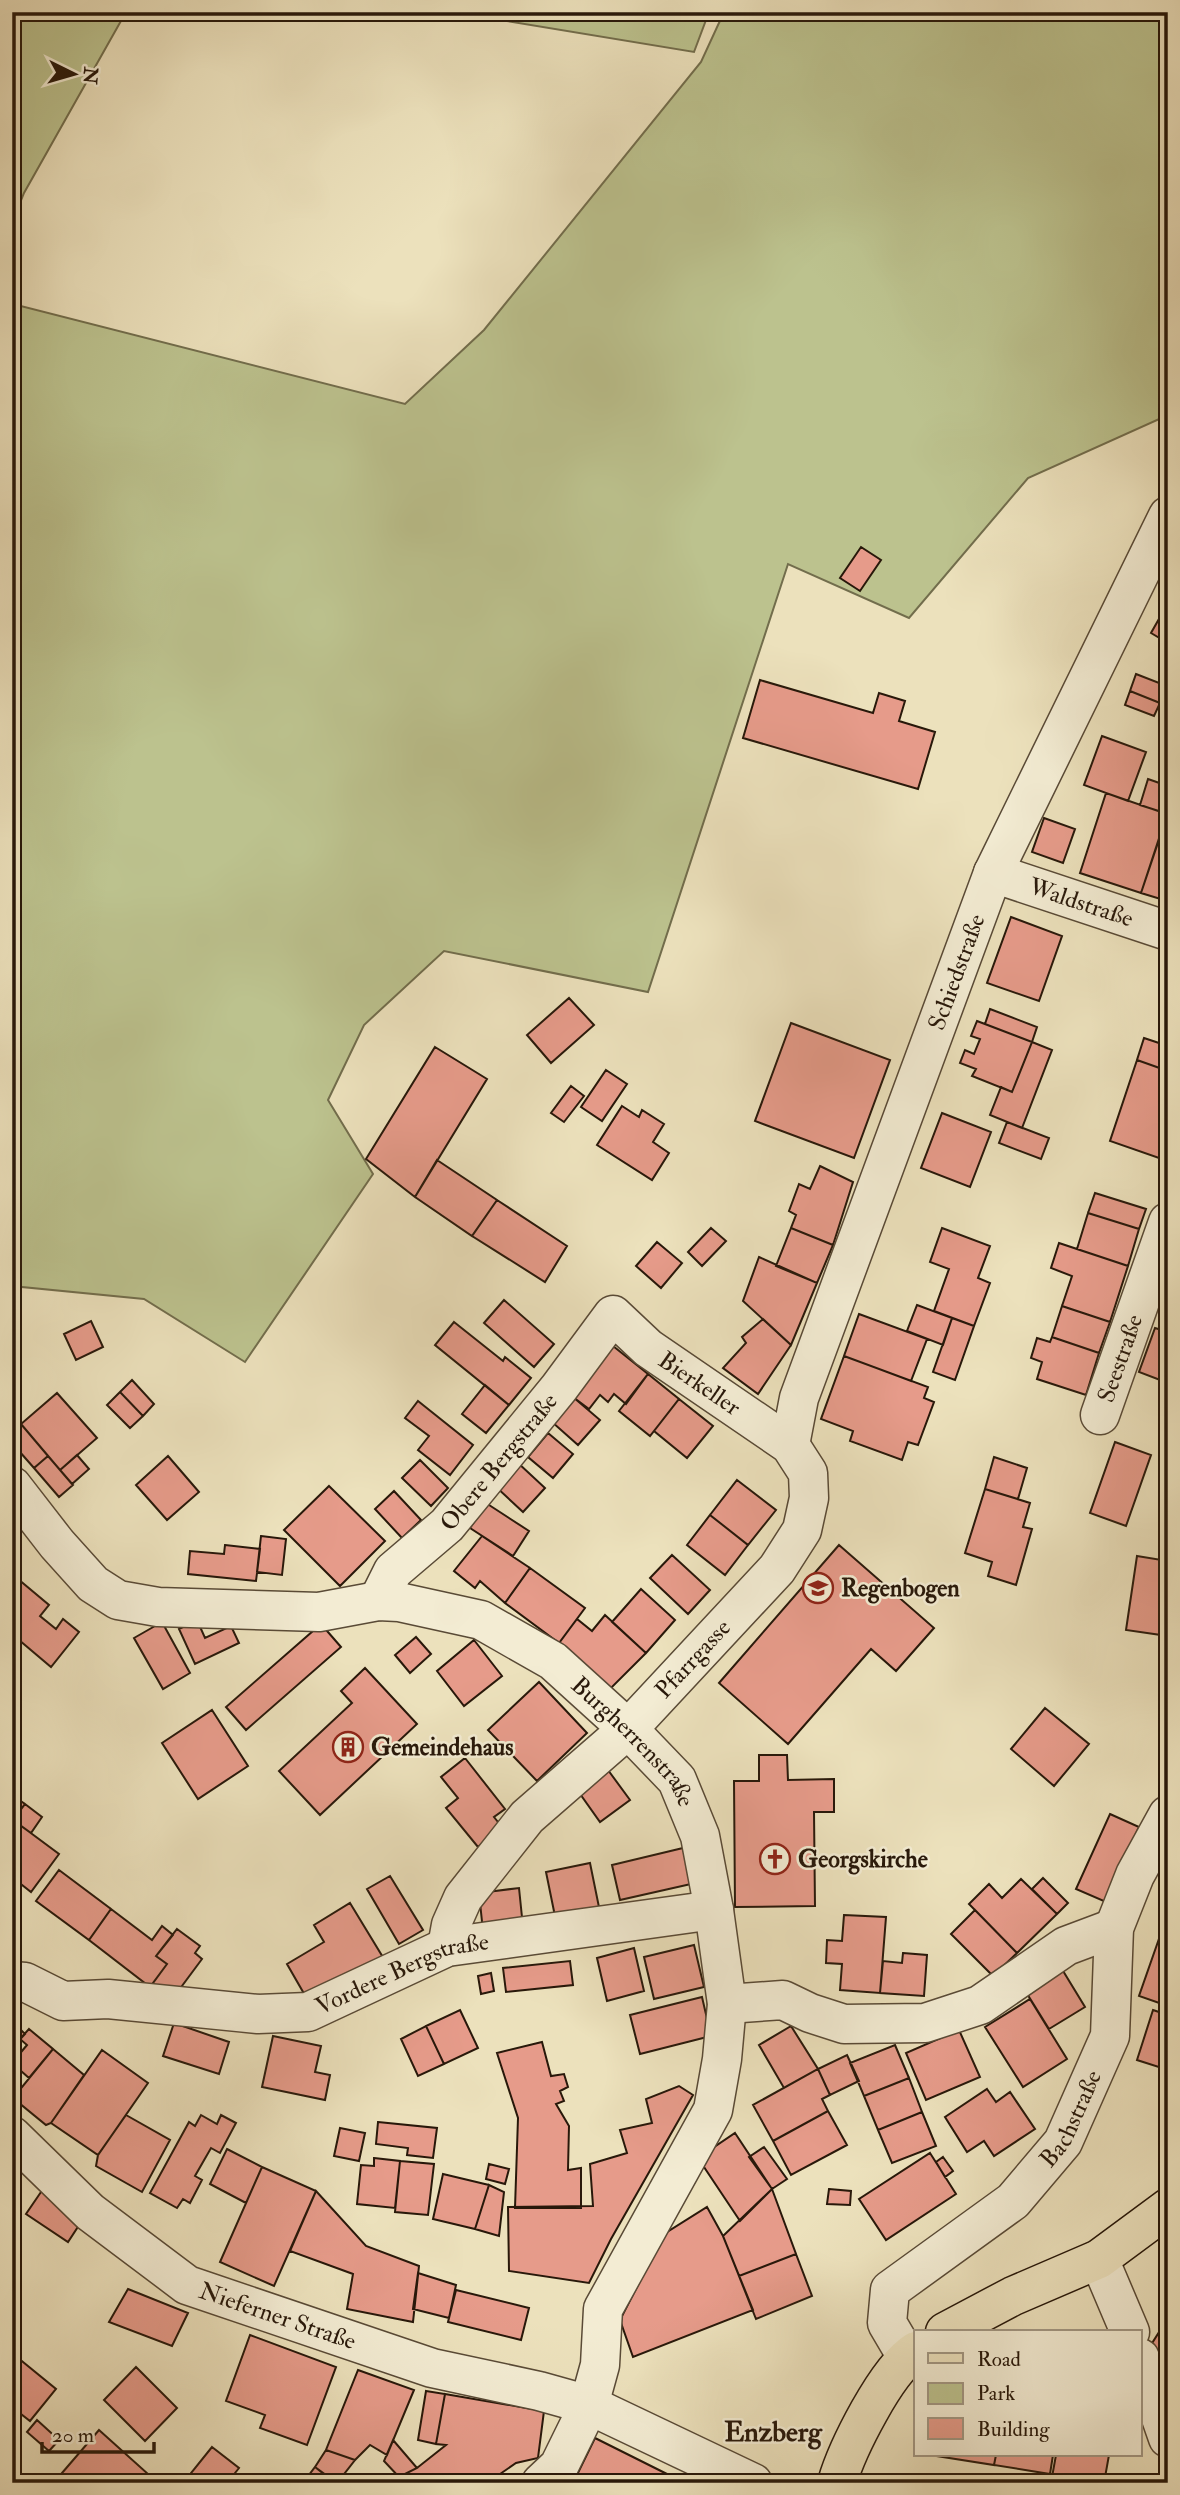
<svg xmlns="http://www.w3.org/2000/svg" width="1180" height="2495" viewBox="0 0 1180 2495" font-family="'IM FELL Double Pica',serif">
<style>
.green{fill:#bcc28e;stroke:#726d4c;stroke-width:2}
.building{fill:#e69b8a;stroke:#28180a;stroke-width:2}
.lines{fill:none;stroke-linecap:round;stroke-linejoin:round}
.minor-casing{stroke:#594a36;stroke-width:41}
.major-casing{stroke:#28180a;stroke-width:41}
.minor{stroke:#f3ecd3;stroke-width:38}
.major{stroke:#ece1bc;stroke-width:38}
.labels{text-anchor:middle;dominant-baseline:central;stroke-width:5;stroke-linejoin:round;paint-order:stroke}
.street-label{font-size:24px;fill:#28180a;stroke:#f3ecd3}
.poi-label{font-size:24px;font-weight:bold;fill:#28180a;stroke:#f3ecd3;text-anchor:start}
.quarter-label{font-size:28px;font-weight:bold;fill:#28180a;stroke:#f3ecd3}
</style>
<rect width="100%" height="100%" fill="#ece1bc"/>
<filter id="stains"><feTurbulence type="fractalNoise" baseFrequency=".00286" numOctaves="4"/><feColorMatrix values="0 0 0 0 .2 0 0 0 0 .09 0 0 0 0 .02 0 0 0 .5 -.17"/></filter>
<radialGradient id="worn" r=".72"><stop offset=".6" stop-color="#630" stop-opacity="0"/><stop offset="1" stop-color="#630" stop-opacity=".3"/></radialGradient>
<path class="green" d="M12 12H126L24 193 12 223Z
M452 12H709L694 52Z
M724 12H1168V411L1166 416 1028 478 909 618 788 564 648 992 444 951 364 1025 328 1100 373 1174 245 1362 144 1299 12 1286V932L16 926 12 923 13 304 405 404 484 330 701 62Z"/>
<path class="building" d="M12 109 20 112 14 128 12 127Z
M861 547 881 560 860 591 840 578Z
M1168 603V643L1151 633Z
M1136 674 1167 686 1160 703 1130 691Z
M760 680 873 713 879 693 905 701 899 721 935 732 918 789 743 738Z
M1130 691 1160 703 1154 716 1125 705Z
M1102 736 1146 752 1128 801 1084 785Z
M1148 779 1168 786V814L1140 805Z
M1106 793 1167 814 1141 893 1080 873Z
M1044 818 1075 829 1063 863 1032 852Z
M1165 822 1168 823 1167 901 1141 893Z
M1011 917 1062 936 1039 1001 987 983Z
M569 998 594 1025 551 1063 527 1035Z
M990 1009 1037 1027 1032 1042 985 1024Z
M977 1021 1032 1042 1012 1092 972 1076 976 1069 960 1063 965 1050 974 1054 980 1039 971 1036Z
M791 1023 890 1060 854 1158 755 1121Z
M1144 1038 1168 1046V1071L1137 1060Z
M1032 1042 1052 1050 1022 1128 990 1115 1001 1087 1012 1092Z
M435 1047 487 1079 415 1197 366 1159Z
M1137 1060 1168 1071V1132L1159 1158 1110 1141Z
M606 1070 627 1084 602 1121 581 1107Z
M571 1086 584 1096 564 1122 551 1113Z
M622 1106 639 1117 642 1110 664 1124 653 1142 669 1153 652 1180 597 1145Z
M942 1113 991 1132 970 1187 921 1168Z
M1007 1122 1049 1138 1041 1159 999 1143Z
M437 1160 497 1200 472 1236 415 1197Z
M820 1166 853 1182 833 1245 791 1228 796 1215 789 1211 799 1184 810 1189Z
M1095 1193 1146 1209 1139 1229 1088 1213Z
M497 1200 567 1246 545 1282 472 1236Z
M1088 1213 1139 1229 1128 1266 1077 1249Z
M711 1228 726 1241 702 1266 688 1252Z
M791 1228 833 1245 817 1283 776 1266Z
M942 1228 990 1246 978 1278 990 1283 974 1326 934 1311 949 1269 930 1262Z
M657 1242 682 1263 661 1288 636 1266Z
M1059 1243 1128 1266 1110 1322 1062 1306 1072 1276 1051 1268Z
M759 1257 817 1283 791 1345 743 1301Z
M1168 1277V1312L1158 1308Z
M504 1300 554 1344 534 1367 484 1323Z
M917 1305 952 1318 943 1345 907 1331Z
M1062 1306 1110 1322 1099 1353 1052 1337Z
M859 1314 927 1339 911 1381 844 1356Z
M952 1318 974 1326 955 1380 933 1372Z
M763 1319 791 1345 758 1394 723 1368 746 1343 742 1337Z
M91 1321 103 1347 76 1360 64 1334Z
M454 1322 503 1361 505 1357 531 1378 509 1405 435 1345Z
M1155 1328 1168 1332V1383L1139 1372Z
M1052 1337 1099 1353 1086 1395 1037 1379 1042 1362 1031 1358 1037 1338 1050 1342Z
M613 1346 648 1374 626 1404 614 1394 608 1402 600 1395 589 1409 573 1397Z
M844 1356 928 1387 924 1398 934 1402 918 1445 908 1442 902 1460 850 1441 853 1431 821 1419Z
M648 1374 679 1399 650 1436 619 1411Z
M132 1380 154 1404 143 1416 120 1392Z
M485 1385 509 1405 486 1433 462 1414Z
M120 1392 143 1416 130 1428 107 1405Z
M57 1393 97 1438 60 1470 21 1424Z
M573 1397 600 1420 578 1445 552 1422Z
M679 1399 713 1426 687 1458 654 1431Z
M418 1401 473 1445 450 1475 418 1450 429 1436 405 1418Z
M21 1424 48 1456 34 1468 12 1443V1432Z
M548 1433 573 1454 553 1478 528 1457Z
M1115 1442 1151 1455 1126 1526 1090 1513Z
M77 1455 89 1469 72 1484 60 1470Z
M48 1456 73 1485 59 1497 34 1468Z
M168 1456 199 1492 167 1520 136 1485Z
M994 1457 1027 1468 1018 1499 985 1489Z
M420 1460 448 1488 431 1506 402 1478Z
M517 1462 545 1488 523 1512 495 1486Z
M737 1480 776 1510 748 1545 710 1515Z
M329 1486 385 1541 340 1586 284 1530Z
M985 1489 1030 1503 1023 1527 1032 1529 1016 1585 988 1576 992 1562 965 1553Z
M394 1491 421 1520 402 1538 375 1509Z
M486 1503 529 1531 513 1556 470 1528Z
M710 1515 748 1545 725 1575 687 1545Z
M261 1536 286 1539 282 1575 257 1572Z
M482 1536 530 1568 505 1603 480 1581 475 1588 454 1571Z
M225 1545 260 1549 256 1581 188 1574 190 1551 224 1554Z
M839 1545 934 1628 896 1671 871 1649 788 1744 719 1683Z
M672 1555 710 1590 688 1614 650 1578Z
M1137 1556 1168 1561V1636L1126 1630Z
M530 1568 585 1608 559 1643 505 1603Z
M12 1574 49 1605 40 1616 56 1629 63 1619 79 1632 51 1667 19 1640 15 1646 12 1644Z
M641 1589 675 1620 646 1653 612 1622Z
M605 1615 646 1653 611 1688 559 1643 577 1619 592 1631Z
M197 1620 205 1638 231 1626 239 1643 195 1664 179 1629Z
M162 1622 190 1673 163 1689 134 1638Z
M321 1624 341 1647 246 1730 226 1707Z
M416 1637 431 1654 410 1673 395 1655Z
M474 1640 502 1676 464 1706 437 1671Z
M365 1668 417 1724 320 1815 279 1771 352 1703 341 1691Z
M539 1682 587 1733 537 1781 488 1730Z
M1045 1708 1089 1744 1054 1786 1011 1749Z
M212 1710 248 1766 198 1799 162 1743Z
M759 1755H787L788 1780 834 1779V1812H814L815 1906 735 1907 734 1781H759Z
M465 1758 505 1809 494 1817 502 1827 478 1847 446 1808 458 1798 441 1777Z
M608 1770 630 1800 600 1822 578 1791Z
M12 1795 25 1804 13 1820 20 1825 12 1835Z
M25 1804 42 1817 31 1833 13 1820Z
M1110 1814 1139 1827 1106 1902 1076 1889Z
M20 1825 59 1854 31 1892 12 1877V1835Z
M683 1848 691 1884 620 1900 612 1865Z
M590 1863 601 1917 557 1926 546 1872Z
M59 1870 111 1909 89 1940 36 1901Z
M390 1876 423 1930 399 1944 367 1889Z
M1043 1878 1068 1903 1057 1914 1032 1889Z
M1021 1879 1057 1914 1017 1953 969 1904 989 1884 1002 1898Z
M519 1888 523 1927 483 1931 479 1893Z
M350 1903 384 1959 310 2004 287 1964 324 1942 314 1925Z
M111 1909 152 1940 162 1926 173 1935 156 1956 167 1964 150 1987 89 1940Z
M975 1910 1017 1953 993 1976 951 1934Z
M844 1915 886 1917 880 1993 840 1990 842 1964 826 1963 827 1940 842 1941Z
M177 1929 200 1946 195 1953 202 1959 170 2002 150 1987 167 1964 156 1956Z
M1161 1933 1168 1936V2006L1139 1996Z
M12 1941 20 1944 12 1963Z
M694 1945 704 1987 654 1999 644 1957Z
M634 1948 644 1991 607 2001 597 1958Z
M903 1953 927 1955 924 1996 880 1993 883 1961 902 1963Z
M570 1961 573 1985 506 1992 503 1968Z
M1057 1961 1085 2007 1049 2029 1021 1984Z
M491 1973 494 1991 481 1994 478 1976Z
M702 1997 711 2036 640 2054 630 2015Z
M1030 1999 1067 2059 1023 2087 985 2027Z
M460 2010 478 2048 444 2064 426 2026Z
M1153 2010 1168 2015V2070L1137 2060Z
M12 2021 25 2034 12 2048Z
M174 2023 229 2042 219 2074 163 2056Z
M426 2026 444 2064 418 2076 401 2039Z
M791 2026 818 2069 784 2088 759 2045Z
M29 2029 53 2049 29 2078 12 2063 27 2045 20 2039Z
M959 2030 980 2077 926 2100 906 2053Z
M273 2036 321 2046 315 2072 330 2075 325 2100 262 2087Z
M542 2042 551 2076 564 2074 568 2087 560 2091 564 2101 556 2104 569 2126 568 2170 581 2168V2208H515L518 2118 497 2053Z
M895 2045 909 2078 864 2096 850 2063Z
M53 2049 84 2075 51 2123 46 2125 13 2098Z
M102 2050 148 2083 98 2155 51 2123Z
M847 2055 859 2081 830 2095 818 2069Z
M818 2069 830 2095 822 2099 828 2111 773 2141 753 2105Z
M909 2078 922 2112 878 2130 864 2096Z
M679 2086 693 2095 611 2239 589 2283 509 2271 508 2207 593 2206 590 2164 627 2153 620 2130 652 2123 646 2099Z
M987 2089 996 2102 1010 2092 1035 2129 994 2156 984 2141 967 2152 945 2117Z
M828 2111 847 2145 791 2175 773 2141Z
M922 2112 936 2146 892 2163 878 2130Z
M126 2115 170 2140 142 2192 96 2166 98 2155Z
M201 2115 217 2124 221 2115 236 2123 220 2153 211 2148 195 2176 202 2180 190 2203 183 2199 177 2208 150 2193 189 2122 195 2126Z
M378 2122 437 2128 433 2158 407 2155 408 2148 376 2144Z
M340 2128 365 2133 359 2161 334 2156Z
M735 2133 772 2189 740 2221 698 2158Z
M764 2147 787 2179 772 2189 749 2157Z
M227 2149 262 2167 246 2203 210 2184Z
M930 2153 956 2194 886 2240 859 2199Z
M943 2157 953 2171 945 2177 936 2162Z
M374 2158 400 2161 395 2208 357 2204 361 2165 374 2166Z
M400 2161 434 2164 428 2215 395 2212Z
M489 2164 509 2169 505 2184 486 2179Z
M262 2167 316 2191 274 2286 220 2262Z
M443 2174 489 2185 475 2229 433 2219Z
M489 2185 504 2192 499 2236 475 2229Z
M43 2189 85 2216 68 2242 26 2214Z
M772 2189 796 2254 739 2276 723 2236Z
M829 2189 851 2191 850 2205 827 2204Z
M316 2191 366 2246 419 2266 413 2322 347 2309 353 2274 290 2251Z
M707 2207 723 2236 753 2310 633 2357 620 2320 664 2234Z
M796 2254 812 2296 756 2319 739 2276Z
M418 2273 456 2285 449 2318 413 2309Z
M128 2289 188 2313 172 2346 109 2322Z
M456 2290 529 2308 521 2340 448 2322Z
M1168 2318V2359L1149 2348Z
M250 2335 336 2367 307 2445 260 2428 265 2415 226 2401Z
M12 2353 56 2389 30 2421 12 2407Z
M136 2367 177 2408 145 2441 104 2400Z
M358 2370 414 2390 387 2455 370 2445 355 2460 326 2450Z
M426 2391 445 2394 436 2444 418 2440Z
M445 2394 544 2411 538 2458 516 2463 487 2483H404L399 2477 417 2468 446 2445 436 2444Z
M37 2420 59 2440 49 2451 27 2432Z
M99 2430 148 2474 140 2483H73L62 2473Z
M595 2438 685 2483H573Z
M393 2440 417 2468 399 2477 384 2461Z
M212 2447 239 2468 227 2483H203L191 2473Z
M326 2450 355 2460 337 2483 315 2467Z
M930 2455H996L994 2465Z
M996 2455H1053L1050 2474 994 2465Z
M1056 2455H1109L1104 2483H1081L1052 2477Z
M315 2467 335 2483H303Z
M1022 2479 1057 2483H1021Z"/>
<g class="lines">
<g class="minor-casing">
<g id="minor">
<path id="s1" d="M993 873 1168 931"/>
<path id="s2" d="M1100 1415 1168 1222"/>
<path id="s3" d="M790 1445 799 1398 993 873 1168 516"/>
<path id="s4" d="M12 1486 57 1544 93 1584 118 1600 158 1607 319 1612 378 1601 399 1602 481 1620 553 1661 628 1729 677 1780 700 1836 714 1910 727 2004 722 2059 713 2110 603 2309 600 2365 589 2405 559 2466 541 2483"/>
<path id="s5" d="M378 1601 393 1571 447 1525 559 1388 613 1315 648 1348 790 1445 808 1473 809 1498 802 1530 777 1569 628 1729 527 1817 463 1898 451 1925 447 1947"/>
<path id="s6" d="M12 1981 25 1982 63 2001 108 1999 258 2014 308 2012 447 1947 714 1910"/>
<path d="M727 2004 783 2000 810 2013 844 2024 925 2023 980 2005 1066 1946 1114 1928"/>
<path id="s7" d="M12 2136 90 2212 187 2285 432 2368 539 2391 589 2405 753 2483"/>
<path d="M1099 2259 1130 2332"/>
<path id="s8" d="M907 2357 887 2323 890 2290 1013 2201 1063 2142 1110 2036 1114 1928 1135 1875 1168 1815"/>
<path d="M1140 2358 1168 2438"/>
</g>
</g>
<g class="major-casing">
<path id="major" d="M945 2332 1013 2296 1099 2259 1168 2208
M837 2483C847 2449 886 2370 916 2351"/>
</g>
<use href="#minor" class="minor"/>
<use href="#major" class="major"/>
</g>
<defs>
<g id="school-ring" transform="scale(1.575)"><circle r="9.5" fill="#f3ecd3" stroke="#8f2418" stroke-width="1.5"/><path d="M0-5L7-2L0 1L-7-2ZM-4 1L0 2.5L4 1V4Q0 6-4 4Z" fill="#8f2418"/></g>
<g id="building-ring" transform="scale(1.575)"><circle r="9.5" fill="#f3ecd3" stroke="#8f2418" stroke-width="1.5"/><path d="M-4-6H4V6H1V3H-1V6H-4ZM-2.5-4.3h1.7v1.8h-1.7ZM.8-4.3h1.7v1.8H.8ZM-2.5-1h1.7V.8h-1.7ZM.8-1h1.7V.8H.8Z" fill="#8f2418"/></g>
<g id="church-ring" transform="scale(1.575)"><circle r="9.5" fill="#f3ecd3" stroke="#8f2418" stroke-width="1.5"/><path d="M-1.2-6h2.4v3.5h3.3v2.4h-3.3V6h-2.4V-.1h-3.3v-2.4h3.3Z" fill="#8f2418"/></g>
</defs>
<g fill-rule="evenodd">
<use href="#school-ring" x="818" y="1588"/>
<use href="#building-ring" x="348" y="1747"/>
<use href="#church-ring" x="775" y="1859"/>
</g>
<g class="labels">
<g class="street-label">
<text stroke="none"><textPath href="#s1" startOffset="93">Waldstraße</textPath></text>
<text stroke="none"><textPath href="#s3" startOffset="502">Schiedstraße</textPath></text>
<text stroke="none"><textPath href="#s2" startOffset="60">Seestraße</textPath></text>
<text stroke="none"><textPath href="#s5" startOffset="483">Bierkeller</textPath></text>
<text stroke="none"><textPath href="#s5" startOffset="186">Obere Bergstraße</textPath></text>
<text transform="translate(693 1659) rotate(-47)">Pfarrgasse</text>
<text stroke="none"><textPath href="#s4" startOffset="721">Burgherrenstraße</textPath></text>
<text stroke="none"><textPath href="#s6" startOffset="404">Vordere Bergstraße</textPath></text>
<text stroke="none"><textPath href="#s8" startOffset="326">Bachstraße</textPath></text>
<text stroke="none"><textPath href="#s7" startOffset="326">Nieferner Straße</textPath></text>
</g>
<g class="poi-label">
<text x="841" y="1588">Regenbogen</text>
<text x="371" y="1747">Gemeindehaus</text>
<text x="798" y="1859">Georgskirche</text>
</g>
<g class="quarter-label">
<text x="773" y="2432">Enzberg</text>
</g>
</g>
<rect width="1180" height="2495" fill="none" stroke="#ece1bc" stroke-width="42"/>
<rect x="14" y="14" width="1152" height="2467" fill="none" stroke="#28180a" stroke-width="3.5"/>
<rect x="21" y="21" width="1138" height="2453" fill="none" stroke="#28180a" stroke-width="2"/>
<rect x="914" y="2330" width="228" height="126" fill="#f3ecd3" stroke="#a29783" stroke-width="2"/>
<rect x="928" y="2353" width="35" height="10" fill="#ece1bc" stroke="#a29783" stroke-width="2"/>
<text x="977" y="2366" font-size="21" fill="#28180a">Road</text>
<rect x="928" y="2383" width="35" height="21" fill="#bcc28e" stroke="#a29783" stroke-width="2"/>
<text x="977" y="2400" font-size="21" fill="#28180a">Park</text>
<rect x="928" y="2418" width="35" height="21" fill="#e69b8a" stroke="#a29783" stroke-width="2"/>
<text x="977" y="2436" font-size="21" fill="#28180a">Building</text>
<g transform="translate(74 74) rotate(95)" stroke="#f3ecd3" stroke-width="5" paint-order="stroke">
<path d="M0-5L12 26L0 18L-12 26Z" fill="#28180a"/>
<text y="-10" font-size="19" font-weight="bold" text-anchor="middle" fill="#28180a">N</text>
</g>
<path d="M42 2442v10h112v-10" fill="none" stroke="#28180a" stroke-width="3.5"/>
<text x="52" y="2442" font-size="21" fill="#28180a" stroke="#f3ecd3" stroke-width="5" paint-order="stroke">20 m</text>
<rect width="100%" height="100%" filter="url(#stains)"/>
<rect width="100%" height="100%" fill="url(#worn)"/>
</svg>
